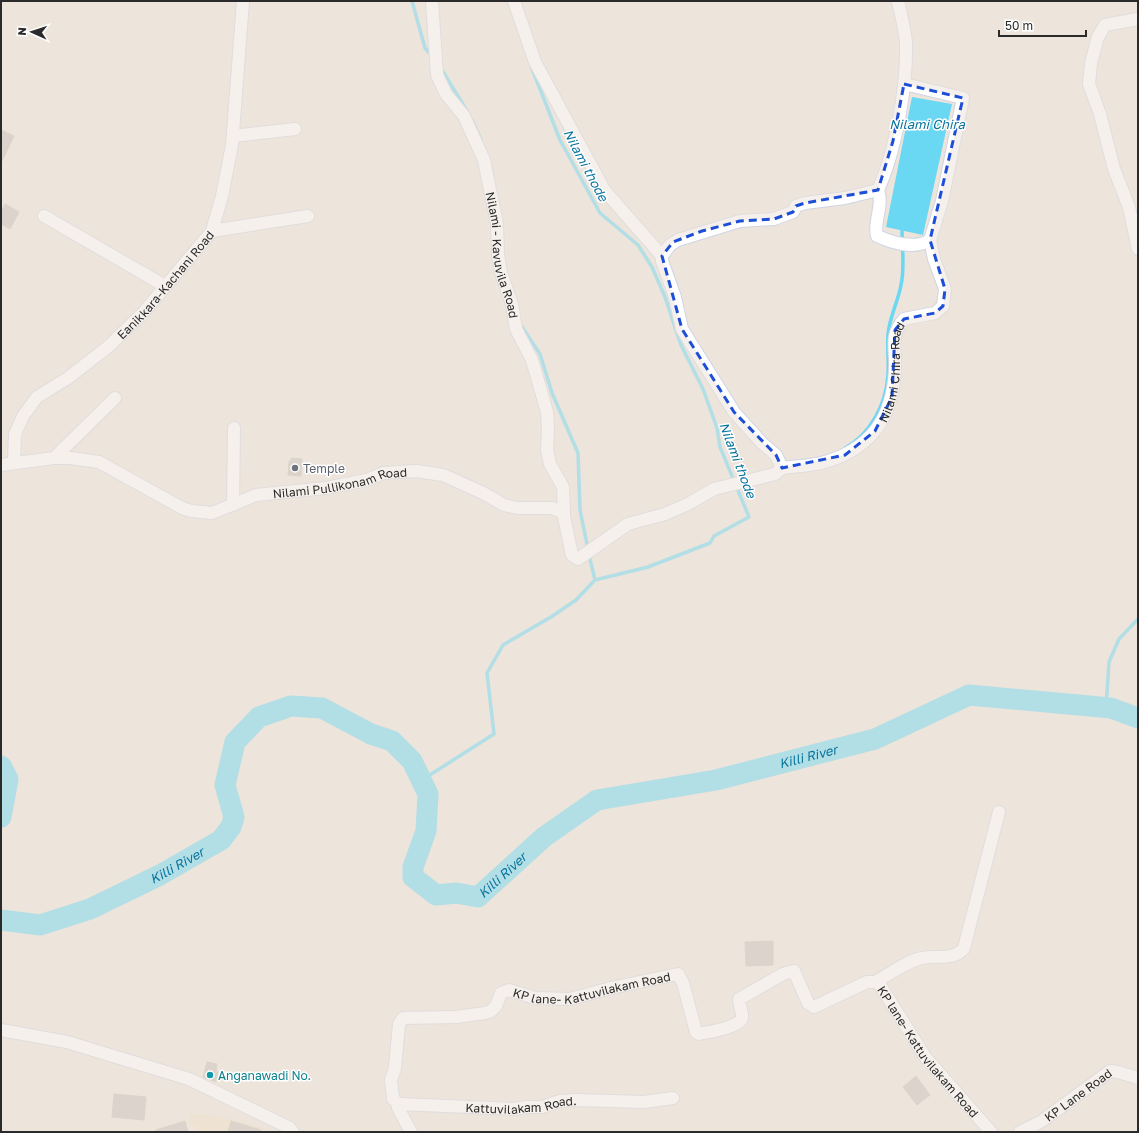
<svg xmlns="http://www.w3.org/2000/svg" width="1139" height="1133" viewBox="0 0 1139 1133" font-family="'Golos Text',sans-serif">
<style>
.education{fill:#efe0ca}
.water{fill:#6ad7f3}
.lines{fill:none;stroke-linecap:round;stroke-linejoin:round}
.stream{stroke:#6ad7f3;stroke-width:3.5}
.river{stroke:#6ad7f3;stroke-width:21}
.building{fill:#c8c1bb;stroke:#c8c0b5}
.minor-casing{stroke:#d0d5e3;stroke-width:14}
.minor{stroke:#fff;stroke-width:12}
.marked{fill:none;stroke:#1d4ed8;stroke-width:3;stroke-dasharray:8 5;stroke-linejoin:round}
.worship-dot{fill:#6b7280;stroke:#fff;stroke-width:1.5}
.culture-dot{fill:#0f9aa8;stroke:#fff;stroke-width:1.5}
.labels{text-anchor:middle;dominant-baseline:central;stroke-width:3;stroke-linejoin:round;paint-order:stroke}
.street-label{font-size:12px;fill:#2a2a2a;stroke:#fff}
.worship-label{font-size:12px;fill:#5b616d;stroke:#fff;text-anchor:start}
.culture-label{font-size:12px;fill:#0d838f;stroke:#fff;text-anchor:start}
.water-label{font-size:13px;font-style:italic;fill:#09759f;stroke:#fff}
</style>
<rect width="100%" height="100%" fill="#ede4db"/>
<path class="education" d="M190 1113 218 1116 270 1130 272 1132H197L198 1127 189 1125Z"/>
<path class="water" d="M912 97 952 104 923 235 886 227Z"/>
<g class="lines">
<path class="stream" d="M412 1 425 48 432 56
M440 67 467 111
M472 120 481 140
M522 327 540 354 552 393 578 453 580 510 588 549
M845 448C871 434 886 404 888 375 889 362 887 348 888 335 889 318 898 302 901 285 905 268 902 248 902 231
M589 555 595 580
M1106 708 1109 662 1119 639 1138 619
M422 780 494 734 487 673 503 645 551 617 576 600 595 580 648 567 710 543 714 536 749 517 720 447 717 428 703 389 681 345 665 297 652 267 638 245 600 213 560 140 531 66"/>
<g class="river">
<path d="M1 766 8 779 1 817"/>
<path id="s1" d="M1 920 40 925 90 909 160 875 221 840 231 827 234 817 225 785 235 742 259 717 291 706 322 708 371 734 392 741 412 761 428 794 426 831 413 867V877L436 895 456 893 478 897 544 837 597 800 716 780 875 739 969 695 1111 708 1138 718"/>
</g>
</g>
<path class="building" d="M1 130 14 136 1 163Z
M5 204 19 212 10 229 1 224V212Z
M291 458 302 459 301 476 288 475 289 461 291 462Z
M773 941V965L746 966 745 942Z
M207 1062 217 1064 216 1071 218 1072 216 1082 203 1077Z
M916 1076 930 1095 917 1105 903 1087Z
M114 1094 146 1097 144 1120 112 1117Z
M185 1121 188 1132H156V1130Z
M231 1121 261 1130V1132H228Z"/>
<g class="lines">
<g class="minor-casing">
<g id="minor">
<path id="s2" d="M432 1 437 75 446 94 464 116 484 160 497 224 498 255 501 273 512 304 516 329 532 360 547 412 548 429 547 450 550 464 563 487 564 513"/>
<path d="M514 1 535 62 605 191 662 256"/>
<path d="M1138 19 1105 25 1098 37 1091 63 1089 84 1100 114 1114 169 1129 207 1138 249"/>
<path d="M233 136 295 129"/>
<path d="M878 190C884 206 873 221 877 236 893 243 914 250 930 240L942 201 963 98 904 84"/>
<path d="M44 216 165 286"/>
<path d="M212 231 308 216"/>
<path d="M54 458 115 398"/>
<path id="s3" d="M14 462 15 434 23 416 37 397 68 378 109 346 143 313 212 231 222 196 232 145 243 1"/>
<path id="s4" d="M1 465 54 458H70L99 462 182 508 191 511 212 513 256 495 326 488 367 480 383 473 416 471 443 475 483 493 504 505 517 508H552L563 512 572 555 578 559 628 524 665 514 688 504 714 489 775 474 782 468 776 455 762 443 734 412 682 329 675 297 662 261V256L670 245 678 240 740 221 774 219 793 212 796 206 805 203 845 198 878 190C896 150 907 87 906 43 905 29 901 15 898 1"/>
<path id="s5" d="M782 468C795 466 809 466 821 463 871 450 893 418 895 368 896 346 889 337 904 319L935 313 943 306 945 289 934 259 930 240"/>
<path d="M233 505 234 428"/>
<path d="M877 981C891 973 907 961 922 958 937 955 954 961 964 948L999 812"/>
<path d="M1 1030 67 1042 189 1079 290 1128 293 1132"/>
<path id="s6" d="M399 1104 393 1099 391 1080 395 1068 399 1024 403 1018 456 1017 485 1013 491 1011 496 1006 501 993 509 990 535 998 570 999 611 988 678 974 683 983 696 1032 699 1034C708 1032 741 1027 742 1018 743 1012 739 1006 739 999L783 974 794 971 808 1003 814 1007 867 982H878L926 1058 991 1132"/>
<path id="s7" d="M411 1132 398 1108 399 1104 513 1109 527 1107H542L560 1101 576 1100 644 1102 673 1098"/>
<path id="s8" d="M1020 1132 1042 1121 1110 1071 1118 1072 1138 1078"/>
</g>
</g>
<use href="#minor" class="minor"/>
</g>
<path d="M0 0H1139V1133H0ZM904 84 963 98 930 240 945 289 943 306 935 313 904 319 895 330 892 397 875 431 845 455 782 468 776 455 734 412 682 329 662 256 673 242 702 231 740 221 774 219 793 212 796 206 805 203 878 190 893 141Z" fill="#ede4db" fill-opacity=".55" fill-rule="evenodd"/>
<path class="marked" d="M904 84 963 98 930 240 945 289 943 306 935 313 904 319 895 330 892 397 875 431 845 455 782 468 776 455 734 412 682 329 662 256 673 242 702 231 740 221 774 219 793 212 796 206 805 203 878 190 893 141Z"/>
<circle class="worship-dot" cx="295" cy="468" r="4"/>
<circle class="culture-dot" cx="210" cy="1075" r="4"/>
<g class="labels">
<g class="street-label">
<text stroke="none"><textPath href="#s2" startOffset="269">Nilami - Kavuvila Road</textPath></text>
<text stroke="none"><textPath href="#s3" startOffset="243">Eanikkara-Kachani Road</textPath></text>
<text stroke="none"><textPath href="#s5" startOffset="166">Nilami Chira Road</textPath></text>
<text stroke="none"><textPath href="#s4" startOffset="357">Nilami Pullikonam Road</textPath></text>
<text stroke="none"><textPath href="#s6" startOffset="294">KP lane- Kattuvilakam Road</textPath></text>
<text stroke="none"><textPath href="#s6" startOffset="773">KP lane- Kattuvilakam Road</textPath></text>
<text stroke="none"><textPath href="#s8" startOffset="69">KP Lane Road</textPath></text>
<text stroke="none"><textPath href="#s7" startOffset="154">Kattuvilakam Road.</textPath></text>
</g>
<g class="worship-label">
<text x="303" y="468">Temple</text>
</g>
<g class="culture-label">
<text x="218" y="1075">Anganawadi No.</text>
</g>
<g class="water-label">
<text x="927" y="124">Nilami Chira</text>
<text transform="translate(586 165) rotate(62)">Nilami thode</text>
<text transform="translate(738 460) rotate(69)">Nilami thode</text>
<text stroke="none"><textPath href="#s1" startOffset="1113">Killi River</textPath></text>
<text stroke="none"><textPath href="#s1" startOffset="189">Killi River</textPath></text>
<text stroke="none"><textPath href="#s1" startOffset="776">Killi River</textPath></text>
</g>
</g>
<rect width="1139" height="1133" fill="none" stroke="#2a2a2a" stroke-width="4"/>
<g transform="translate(32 32) rotate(273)" stroke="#ffffff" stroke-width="3" paint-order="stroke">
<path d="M0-3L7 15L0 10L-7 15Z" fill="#2a2a2a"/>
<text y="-6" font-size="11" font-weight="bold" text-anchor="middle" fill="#2a2a2a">N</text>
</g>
<path d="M999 30v6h87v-6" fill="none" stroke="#2a2a2a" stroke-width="2"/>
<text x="1005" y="30" font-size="12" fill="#2a2a2a" stroke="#ffffff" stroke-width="3" paint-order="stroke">50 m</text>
</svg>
